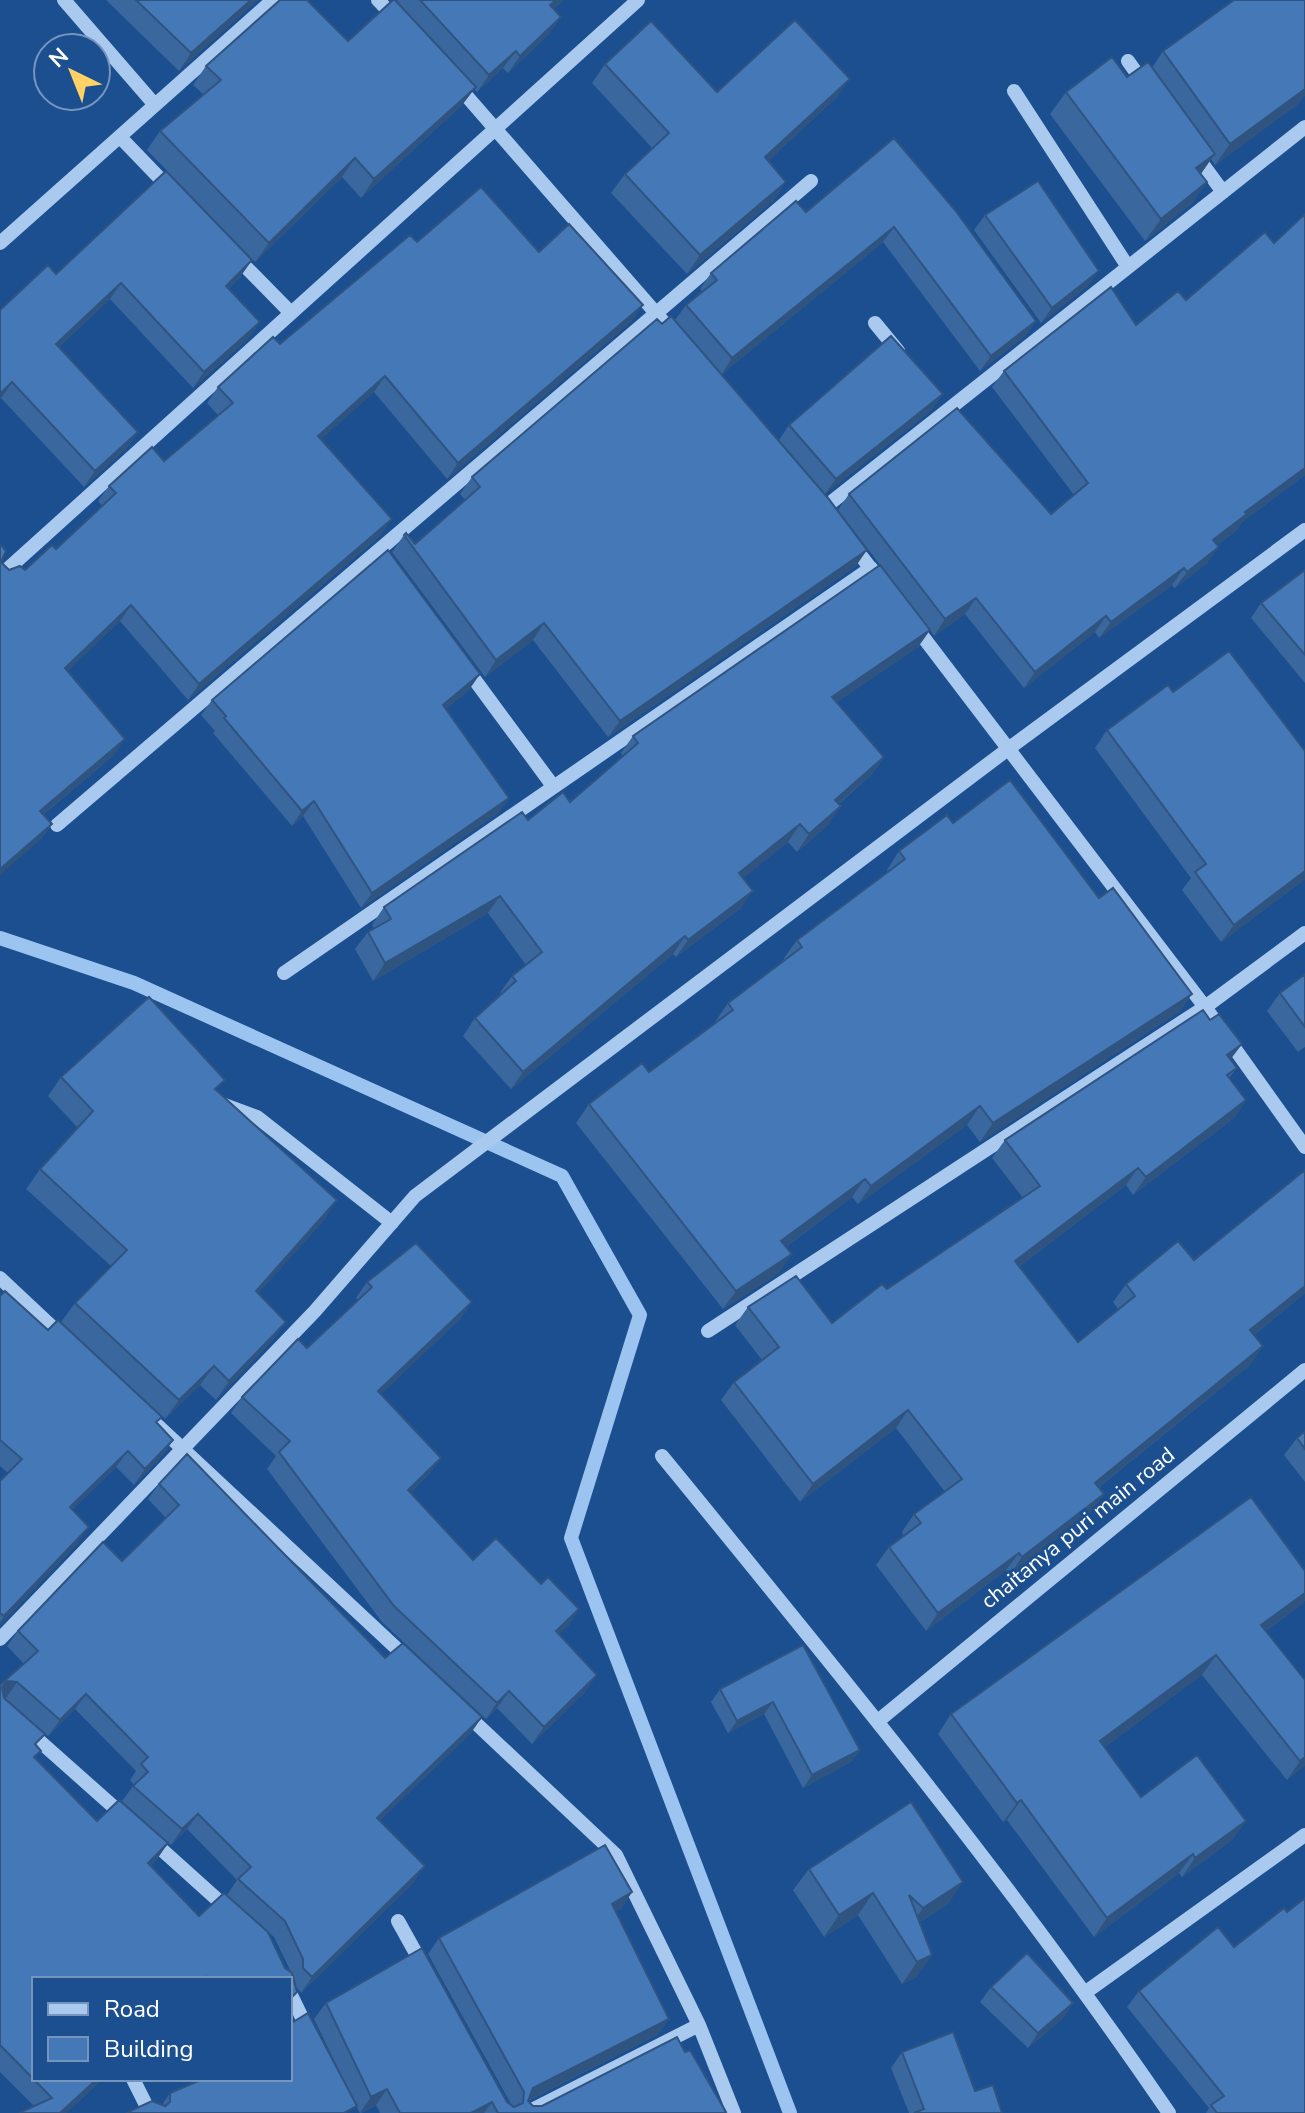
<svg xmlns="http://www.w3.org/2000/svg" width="1305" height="2113" viewBox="0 0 1305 2113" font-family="'Nunito Sans',sans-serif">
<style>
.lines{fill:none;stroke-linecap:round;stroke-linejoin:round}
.stream{stroke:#9cc4f0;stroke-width:14}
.minor{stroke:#a9c9ee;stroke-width:14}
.wall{fill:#3a679d;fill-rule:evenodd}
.shaded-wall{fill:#305480}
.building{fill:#4478b7;stroke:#305480;stroke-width:2}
.labels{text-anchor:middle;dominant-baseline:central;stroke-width:6;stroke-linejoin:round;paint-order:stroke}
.street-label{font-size:22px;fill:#fff;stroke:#1b4f8f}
</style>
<rect width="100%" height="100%" fill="#1b4f8f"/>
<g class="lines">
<path class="stream" d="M0 938 134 983 562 1176 640 1315 571 1538 790 2113"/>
<path class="minor" d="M64 0 155 105
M378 0 397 20
M1128 61 1145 85
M457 85 675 335
M1014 91 1128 267
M120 137 172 191
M1195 154 1223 192
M0 243 273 0
M234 255 291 313
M875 323 898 351
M824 508 1305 127
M851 543 882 583
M0 576 638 0
M914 625 1205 1007 1305 1147
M466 668 553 786
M57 825 811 181
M284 973 871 568
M222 1104 257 1117 392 1223
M0 1278 64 1338
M708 1331 1205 1007 1305 933
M155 1423 409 1660
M662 1456C837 1670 1013 1884 1169 2113
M0 1639 315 1311 415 1196 1008 749 1305 530
M0 1706 125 1817
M465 1713 616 1855 699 2025 734 2113
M878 1721 1305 1370
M150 1839 230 1911
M398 1921 423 1966
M1086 1992 1305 1835
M290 1993 310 2034
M133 2079 150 2113
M526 2113 699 2025"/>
</g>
<path class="wall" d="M106 0H258L179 71Z
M398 0H564L554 9 561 17 549 34 508 73 503 68 477 92 474 89 462 105 361 198 342 177 255 262 147 150 160 131 203 94 193 85 206 66 348 41Z
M1305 0V95L1298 104 1215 165 1211 159 1201 174 1207 182 1191 204 1145 241 1050 114 1066 92 1127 77 1152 68 1163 51Z
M605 64 717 92 850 79 836 98 769 160 786 182 773 201 687 274 611 193 625 174 653 149 592 83Z
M894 138 1036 321 1025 336 980 371 883 242 722 374 675 320 686 305 702 291 700 289 711 273 806 212Z
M1305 214V475L1242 522 1236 531 1217 545 1207 563 1175 588 1172 585 1099 638 1095 632 1024 688 965 614 934 636 930 630 918 647 837 702 884 757 872 774 839 804 829 824 797 852 788 842 743 878 741 908 676 957 673 954 511 1089 463 1036 475 1018 501 995 500 993 512 976 526 965 488 913 373 981 355 949 368 932 374 929 372 925 384 907 528 820 570 802 623 756 621 753 633 736 880 565 838 510 849 494 1051 514 1074 495 992 387 1004 371 1136 325 1186 300 1274 243Z
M985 215 1088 286 1041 323 974 230Z
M417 242 539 252 632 321 447 479 374 392 321 439 381 535 188 700 120 621 67 671 114 755 44 814 52 824 41 839 1 562 9 570H25L56 549 102 506 98 501 109 486 164 461 218 415 207 403 218 387 280 344Z
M56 274 241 276 228 289 249 338 193 388 110 299 59 347 138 432 127 448 84 487 1 398Z
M932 410 825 494 779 440 789 425Z
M472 477 856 566 608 737 533 640 485 677 392 552 404 535 415 544 465 500 460 494Z
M1305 570V683L1251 618 1261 603Z
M469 690 446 709 509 798 498 813 361 908 303 816 292 826 213 733 215 731 201 715 212 700Z
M1173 692 1305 751V879L1221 942 1182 890 1191 878 1095 748 1107 730Z
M953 823 1099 898 1192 994 1179 1012 980 1142 967 1125 858 1204 852 1197 786 1247 779 1273 723 1309 576 1123 589 1104 649 1072 716 1023 715 1022 728 1003 785 960 784 958 797 940 888 872 887 870 899 851Z
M1305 974V1047L1298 1052 1267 1011 1280 993Z
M1210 1020 1242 1044 1230 1060 1237 1068 1229 1078 1246 1100 1234 1118 1133 1195 1126 1185 1020 1266 1078 1342 1118 1309 1113 1302 1126 1284 1194 1260 1305 1170V1293L1254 1335 1251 1364 1099 1487 1104 1494 1091 1512 1010 1575 1006 1570 926 1631 876 1565 889 1547 904 1536 902 1532 914 1514 945 1492 896 1428 800 1502 721 1400 734 1382 762 1360 735 1325 748 1307 832 1323 887 1289 1023 1198 992 1158 1005 1140Z
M61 1077 217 1091 337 1200 324 1220 258 1293 286 1322 272 1341 216 1400 200 1385 165 1419 61 1322 75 1303 111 1266 26 1189 40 1169 78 1128 48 1096Z
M367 1282 472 1302 460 1319 381 1394 441 1458 429 1474 410 1493 473 1560 541 1584 579 1609 568 1626 559 1634 586 1691 532 1744 497 1708 486 1719 382 1622 267 1469 276 1456 231 1413 242 1397 307 1348 358 1300 356 1298Z
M0 1296 48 1330 157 1424 173 1440 162 1456 134 1485 116 1467 72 1510 78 1543 0 1625V1481L8 1473 0 1466Z
M1305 1431V1482L1284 1455 1297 1438Z
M159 1484 385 1658 471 1733 380 1820 414 1882 301 1993 290 1979H34V2079H103L66 2113H19L34 2106 0 2072V1685L24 1664 7 1646 18 1631 122 1561 166 1518 148 1499ZM5 1698 48 1736 75 1709 136 1771 130 1780 134 1785 122 1801 171 1845 187 1829 237 1880 227 1895 274 1937 291 1972 199 1916 151 1865 157 1859 168 1843 97 1821 36 1758 37 1746Z
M1305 1571V1600L1302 1604 1266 1631 1305 1680V1765L1287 1780 1202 1675 1104 1747 1141 1797 1246 1821 1232 1840 1182 1877 1179 1873 1094 1937 1007 1820 1003 1822 938 1734 951 1714Z
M803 1645 860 1750 851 1762 803 1788 764 1714 728 1733 711 1702 720 1689Z
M809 1869 948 1904 920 1922 932 1955 916 1977 902 1984 858 1915 824 1937 793 1890Z
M632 1892 621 1909 616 1911 669 2019 657 2035 528 2101 533 2106H542L685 2052 726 2112 725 2113H380L376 2105 361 2113H360L356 2106 126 2113 162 2105 170 2093 352 2097 314 2019 326 2003 511 2104 428 1954 439 1938Z
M1287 1912 1305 2113H1206L1209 2108 1127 2007 1139 1991 1234 1947Z
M991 1987 1073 2003 1063 2018 1028 2048 980 2002Z
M902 2052 1002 2113H909L891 2068Z"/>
<path class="shaded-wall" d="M251 0H258L179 71 191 53Z
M556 0H564L538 23 550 5Z
M561 17 549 34 508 73 520 56Z
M516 51 503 68 477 92 489 75Z
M850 79 836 98 752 176 765 157Z
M476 87 462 105 361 198 374 179Z
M1305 89V95L1298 104 1215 165 1230 144Z
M1215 154 1199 176 1196 168Z
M355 158 342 177 255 262 269 243Z
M786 182 773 201 687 274 700 255Z
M1207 182 1191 204 1145 241 1161 219Z
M894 227 883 242 722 374 732 358Z
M252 260 241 276 215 302 226 286Z
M1099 271 1088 286 1041 323 1052 308Z
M121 283 110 299 45 360 56 344Z
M643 305 632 321 447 479 458 463Z
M1036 321 1025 336 980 371 991 356Z
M260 322 249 338 193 388 204 372Z
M385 376 374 392 307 452 318 436Z
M12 382 1 398 0 399V394Z
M943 394 932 410 825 494 836 479Z
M138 432 127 448 84 487 95 471Z
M1305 468V475L1242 522 1236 531 1202 556 1213 540 1245 512Z
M392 519 381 535 188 700 199 684Z
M1219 547 1207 563 1175 588 1187 572Z
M867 550 856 566 608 737 620 721Z
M1184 568 1172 585 1099 638 1111 622Z
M976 598 965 614 934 636 945 619Z
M131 605 120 621 54 684 65 668Z
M1106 616 1095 632 1024 688 1035 672Z
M544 623 533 640 485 677 496 660Z
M930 630 918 647 820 714 832 697Z
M480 674 469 690 432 721 443 705Z
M125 739 114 755 29 826 40 811Z
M884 757 872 774 823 817 835 800Z
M509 798 498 813 361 908 372 893Z
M314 801 303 816 292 826 302 811Z
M841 806 829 824 797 852 809 834Z
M52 824 41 839 0 875V869Z
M800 824 788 842 727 891 739 873Z
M1305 871V879L1221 942 1234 925Z
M753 891 741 908 676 957 688 940Z
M500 896 488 913 373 981 385 963Z
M685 936 673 954 511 1089 523 1072Z
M1192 994 1179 1012 980 1142 993 1123Z
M1242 1044 1229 1061 1227 1055Z
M1246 1100 1234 1118 1133 1195 1146 1177Z
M980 1106 967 1125 858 1204 871 1186Z
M1138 1168 1126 1185 1003 1279 1015 1261Z
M865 1179 852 1197 768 1260 781 1241Z
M337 1200 324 1220 243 1310 256 1291Z
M792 1254 779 1273 723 1309 736 1291Z
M1305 1286V1293L1238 1348 1250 1330Z
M472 1302 460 1319 367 1408 378 1391Z
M286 1322 272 1341 216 1400 229 1381Z
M1263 1346 1251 1364 1082 1500 1095 1483Z
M214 1366 200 1385 165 1419 179 1400Z
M908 1410 896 1428 800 1502 813 1484Z
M173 1440 162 1456 134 1485 145 1469Z
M128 1451 116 1467 59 1523 70 1507Z
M441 1458 429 1474 396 1507 408 1490Z
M1104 1494 1091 1512 1010 1575 1022 1557Z
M89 1527 78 1543 0 1625V1622L4 1616Z
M1019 1553 1006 1570 926 1631 938 1613Z
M1305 1593V1600L1302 1604 1248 1644 1261 1625Z
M579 1609 568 1626 545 1648 556 1631Z
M1216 1655 1202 1675 1087 1761 1100 1741Z
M597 1675 586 1691 532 1744 544 1727Z
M7 1681 17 1682 6 1698 0 1697V1690Z
M509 1691 497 1708 486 1719 497 1703Z
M86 1694 75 1709 48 1736 60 1720Z
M773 1702 764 1714 728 1733 737 1721Z
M482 1717 471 1733 366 1833 377 1818Z
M860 1750 851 1762 803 1788 812 1775Z
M1305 1757V1765L1287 1780 1300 1761Z
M1021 1800 1007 1820 1003 1822 1017 1803Z
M198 1814 187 1829 171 1845 182 1829Z
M1246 1821 1232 1840 1182 1877 1195 1858Z
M168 1843 157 1859 137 1878 148 1863Z
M1193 1854 1179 1873 1094 1937 1107 1918Z
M425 1866 414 1882 301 1993 312 1977Z
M963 1882 948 1904 907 1930 923 1908Z
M632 1892 621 1909 600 1920 612 1904Z
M873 1893 858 1915 824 1937 839 1915Z
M932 1955 916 1977 902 1984 917 1962Z
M1073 2003 1063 2018 1028 2048 1038 2033Z
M669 2019 657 2035 523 2103 533 2088Z
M97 2079H103L66 2113H60Z
M387 2089 376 2105 360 2113 371 2097Z
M492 2102 484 2113H471Z"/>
<path class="building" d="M136 0H251L191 53Z
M280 0H307L348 41 393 0H395L476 87 374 179 355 158 269 243 160 131 221 80 206 66Z
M420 0H556L550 5 561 17 520 56 516 51 489 75Z
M1234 0H1305V89L1230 144 1163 51Z
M795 20 850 79 765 157 786 182 700 255 625 174 669 133 605 64 651 21 717 92Z
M1112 57 1127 77 1148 62 1215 154 1196 168 1207 182 1161 219 1066 92Z
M894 138 955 210 1036 321 991 356 894 227 732 358 686 305 717 280 711 273 796 201 806 212Z
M166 171 252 260 226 286 260 322 204 372 121 283 56 344 138 432 95 471 12 382 0 394V310L48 265 56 274Z
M1038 181 1099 271 1052 308 985 215Z
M481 187 539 252 569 224 643 305 458 463 385 376 318 436 392 519 199 684 131 605 65 668 125 739 40 811 52 824 0 869V544L6 551 1 562 9 570 20 566 25 570 52 545 56 549 116 493 109 486 152 447 164 461 233 403 218 387 273 337 280 344 410 235 417 242Z
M1305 214V468L1245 512 1247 514 1213 540 1219 547 1187 572 1184 568 1111 622 1106 616 1035 672 976 598 945 619 849 494 957 408 1051 514 1088 483 1004 371 1111 287 1136 325 1178 291 1186 300 1265 232 1274 243Z
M671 316 828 498 867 550 620 721 544 623 496 660 404 535 406 533 415 544 480 487 472 477 657 319 662 324Z
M891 336 943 394 836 479 789 425Z
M388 550 480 674 443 705 509 798 372 893 314 801 302 811 224 718 226 716 212 700Z
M880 565 930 630 832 697 884 757 835 800 841 806 809 834 800 824 739 873 753 891 688 940 685 936 523 1072 475 1018 516 981 512 976 542 952 500 896 385 963 368 932 391 919 384 907 522 812 528 820 563 792 570 802 638 743 633 736Z
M1305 570V655L1261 603Z
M1229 651 1305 751V871L1234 925 1195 872 1206 864 1107 730 1168 685 1173 692Z
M1010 780 1099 898 1113 888 1192 994 993 1123 980 1106 871 1186 865 1179 781 1241 792 1254 736 1291 589 1104 642 1063 649 1072 733 1010 728 1003 802 947 797 940 905 859 899 851 947 815 953 823Z
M1305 974V1027L1280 993Z
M149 997 225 1080 215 1089 337 1200 256 1291 286 1322 229 1381 214 1366 179 1400 75 1303 127 1250 40 1169 93 1111 61 1077Z
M1203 1010 1210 1020 1219 1014 1242 1044 1227 1055 1237 1068 1227 1075 1246 1100 1146 1177 1138 1168 1015 1261 1078 1342 1135 1296 1126 1284 1178 1241 1194 1260 1305 1170V1286L1250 1330 1263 1346 1095 1483 1104 1494 1022 1557 1019 1553 938 1613 889 1547 921 1523 914 1514 962 1479 908 1410 813 1484 734 1382 779 1347 748 1307 796 1276 832 1323 882 1284 887 1289 1040 1186 1005 1140Z
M416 1243 472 1302 378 1391 441 1458 408 1490 473 1560 496 1538 541 1584 548 1577 579 1609 556 1631 597 1675 544 1727 509 1691 497 1703 394 1606 279 1452 290 1441 242 1397 298 1339 307 1348 372 1287 367 1282Z
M5 1291 48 1330 58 1320 162 1417 156 1422 173 1440 145 1469 128 1451 70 1507 89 1527 4 1616 0 1613V1481L22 1459 0 1440V1296Z
M1305 1431V1449L1297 1438Z
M187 1454 385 1658 403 1643 482 1717 377 1818 425 1866 312 1977 303 1968V1959L285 1921 238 1879 251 1867 198 1814 182 1829 133 1786 148 1772 141 1764 148 1757 86 1694 60 1720 17 1682 7 1681 2 1687 4 1698 45 1734 35 1744 41 1751 34 1757 97 1821 119 1800 168 1843 148 1863 199 1916 224 1893 268 1932 285 1968 292 1973 297 1992 290 1999V1979H207L206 1977 204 1979H34V2079H97L60 2113H19L52 2098 0 2045V1685L38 1651 18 1631 103 1542 122 1561 179 1505 159 1484Z
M1251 1497 1305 1571V1593L1261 1625 1305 1680V1757L1300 1761 1216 1655 1100 1741 1141 1797 1197 1755 1246 1821 1195 1858 1193 1854 1107 1918 1021 1800 1017 1803 951 1714Z
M803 1645 860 1750 812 1775 773 1702 737 1721 720 1689Z
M911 1802 963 1882 923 1908 909 1895 932 1955 917 1962 873 1893 839 1915 809 1869Z
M605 1845 632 1892 612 1904 669 2019 533 2088 528 2101 533 2106H542L677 2037 685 2052 690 2050 726 2112 723 2113H498L492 2102 471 2113H400L387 2089 371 2097 326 2003 422 1948 507 2102 514 2107 523 2103 524 2092 439 1938Z
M1305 1898V2113H1217L1211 2105 1224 2096 1139 1991 1218 1927 1234 1947 1284 1908 1287 1912Z
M1027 1953 1073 2003 1038 2033 991 1987Z
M308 2013 357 2106 344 2113H126L152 2101 165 2106 170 2102V2093L203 2079H290V2024Z
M953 2032 975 2091 993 2085 1002 2113H914L924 2109 902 2052Z"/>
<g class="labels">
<g class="street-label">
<text transform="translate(1078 1528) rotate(-39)">chaitanya puri main road</text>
</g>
</g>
<rect x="32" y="1977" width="260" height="104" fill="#1b4f8f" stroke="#7695bc" stroke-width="2"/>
<rect x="48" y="2003" width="40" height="12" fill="#a9c9ee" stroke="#7695bc" stroke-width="2"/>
<text x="104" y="2017" font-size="24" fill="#ffffff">Road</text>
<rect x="48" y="2037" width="40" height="24" fill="#4478b7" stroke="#7695bc" stroke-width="2"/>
<text x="104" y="2057" font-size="24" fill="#ffffff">Building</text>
<g transform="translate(72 72) rotate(317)"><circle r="38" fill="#1b4f8f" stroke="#7695bc" stroke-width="2"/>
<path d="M0-6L14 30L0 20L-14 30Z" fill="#ffd166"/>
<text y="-12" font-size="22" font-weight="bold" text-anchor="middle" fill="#ffffff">N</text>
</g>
</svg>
